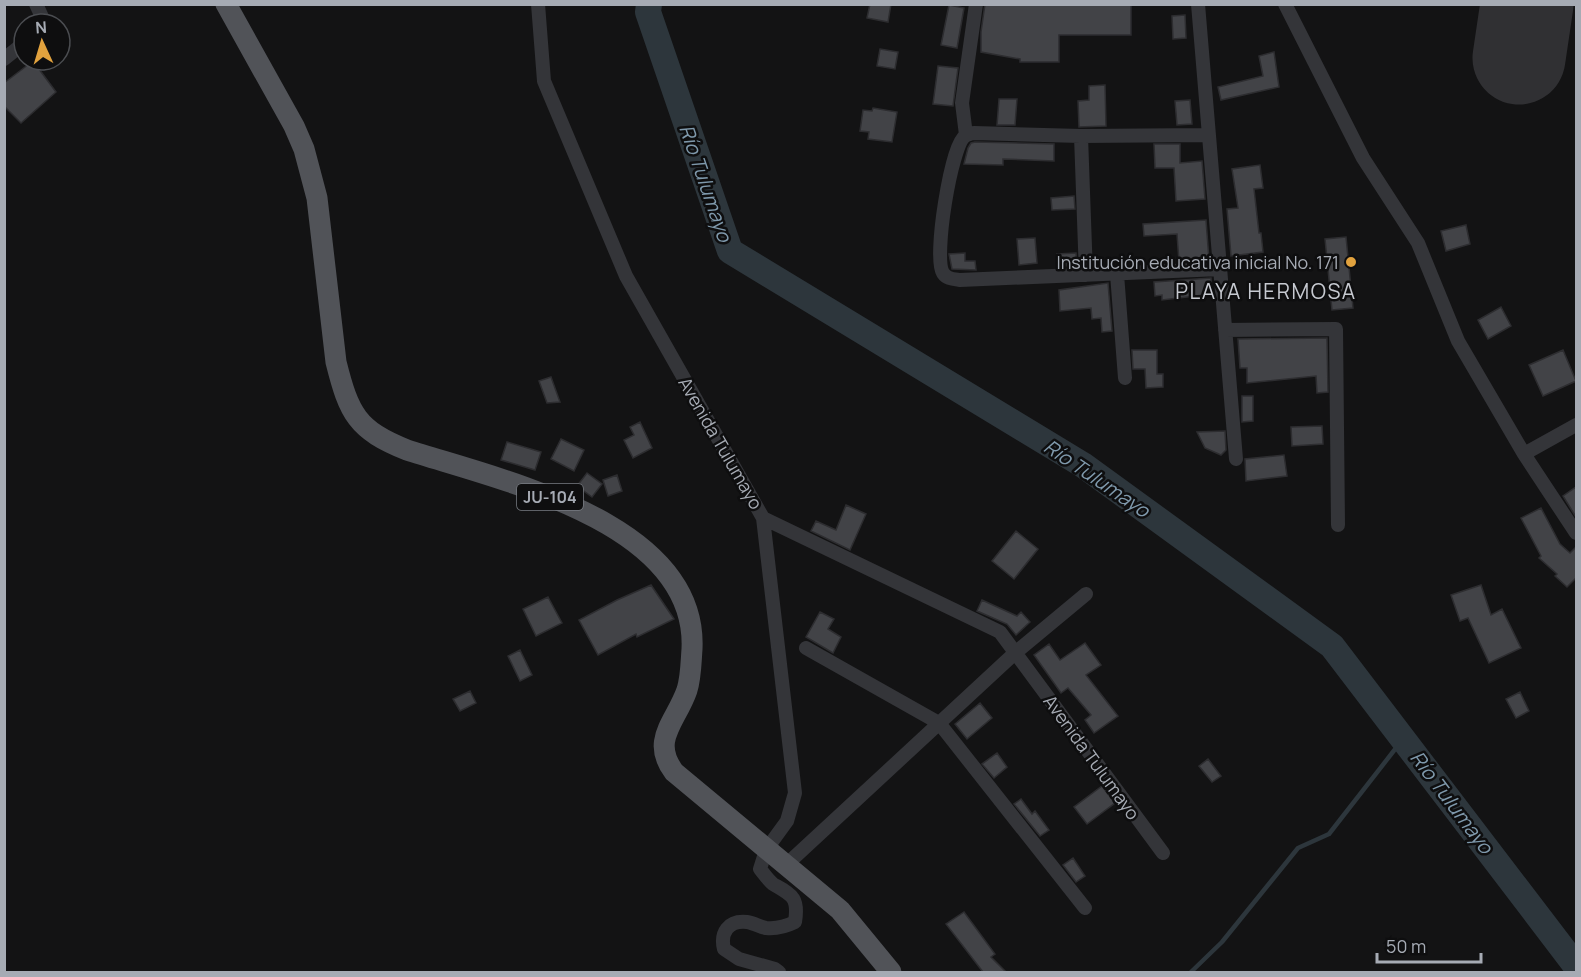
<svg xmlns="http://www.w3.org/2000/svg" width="1581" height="977" viewBox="0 0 1581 977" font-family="Manrope,sans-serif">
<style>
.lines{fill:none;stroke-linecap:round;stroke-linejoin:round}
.stream{stroke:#2d363c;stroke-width:4.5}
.river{stroke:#2d363c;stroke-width:26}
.runway{stroke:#303033;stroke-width:93}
.building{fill:#424347;stroke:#2d2d30;stroke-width:1.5}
.street{stroke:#343539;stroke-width:14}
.primary{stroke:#515358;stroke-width:21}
.poi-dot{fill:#e1a23e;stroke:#0e0e0f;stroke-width:2}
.labels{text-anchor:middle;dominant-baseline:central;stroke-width:5;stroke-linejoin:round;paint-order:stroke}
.shield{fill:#0e0e0f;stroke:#787c82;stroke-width:1.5}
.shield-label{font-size:16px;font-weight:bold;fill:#a6abb4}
.poi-label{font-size:18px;fill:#a6abb4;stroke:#0e0e0f;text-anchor:end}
.street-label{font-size:18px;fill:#a6abb4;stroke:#0e0e0f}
.water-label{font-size:20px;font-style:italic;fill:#7f99ac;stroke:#0e0e0f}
.quarter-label{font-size:21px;letter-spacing:1.5px;fill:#c6c9d0;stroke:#0e0e0f}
</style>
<rect width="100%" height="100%" fill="#131314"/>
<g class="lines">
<path class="stream" d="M1191 972 1222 942 1298 848 1329 834 1403 739"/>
<path class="river" d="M649 4 648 12 730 251 1083 465 1332 646 1576 966"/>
<path class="runway" d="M1519 58 1527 4"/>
</g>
<path class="building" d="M870 4H891L888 22 867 18Z
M985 4H1131V35H1059V62H1020V59L981 52V32Z
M949 5 964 8 957 48 941 45Z
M1185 15 1186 38 1173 39 1172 16Z
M880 49 898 52 895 69 877 66Z
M1274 52 1279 87 1221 100 1218 87 1263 76 1259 56Z
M33 61 56 92 21 123 4 106V83Z
M938 66 958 68 953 106 933 104Z
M1105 85 1106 126 1079 127 1078 101 1089 100V86Z
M999 99H1017L1015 125H997Z
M1190 100 1192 124 1177 125 1175 101Z
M873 108 897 112 892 142 868 139 869 132 860 131 863 110 872 111Z
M975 142 1054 144V161L1003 159V165L964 164 968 148 971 143Z
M1154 144H1180V163L1202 161 1205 199 1176 201 1174 168H1155Z
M1260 165 1263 188 1254 189 1259 233H1261L1263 252 1231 256 1227 209 1238 208 1232 169Z
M1074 196 1075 209 1052 210 1051 198Z
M1206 220 1209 260 1179 262 1177 234 1144 236 1143 224Z
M1466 225 1470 244 1446 251 1441 231Z
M1346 237 1353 308 1332 310 1325 239Z
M1035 238 1037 263 1019 265 1017 239Z
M965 253V261H975L976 270 952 269 949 254Z
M1076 253 1077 266 1058 267 1057 254Z
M1211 278 1212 294 1162 300V295L1155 296 1154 282Z
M1108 283 1112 331 1102 332 1101 318 1092 319 1091 308 1060 311 1059 290Z
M1501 307 1511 326 1488 339 1478 320Z
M1327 338 1328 392 1317 393 1316 376 1247 383V368H1240L1238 339Z
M1132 350H1157V374H1163V387L1146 388 1145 369H1133Z
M1563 350 1576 381 1543 396 1529 365Z
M551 377 560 402 547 403 539 381Z
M1242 396H1253V421L1242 422Z
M640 422 652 448 633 458 624 440 634 435 630 427Z
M1322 426 1323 444 1292 446 1291 427Z
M1225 431 1226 450 1221 455 1205 448 1197 432Z
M561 439 584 450 574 471 551 459Z
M507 442 541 452 535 470 501 460Z
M1284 455 1287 476 1246 481 1245 459Z
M587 473 602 484 592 497 577 486Z
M617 475 622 491 608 496 603 480Z
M1576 487V517L1563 496Z
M846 505 866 514 850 550 811 531 816 521 836 530Z
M1541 508 1560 544 1570 553 1576 547V578L1567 587 1555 576 1557 574 1539 558 1541 556 1521 518Z
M1016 531 1038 549 1014 579 992 561Z
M651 585 674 619 637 637 636 634 598 655 579 620 617 600Z
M1481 585 1491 615 1502 609 1521 648 1489 663 1468 618 1460 621 1451 595Z
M548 597 562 623 536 636 523 609Z
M982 600 1017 616 1021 612 1030 622 1016 635 1007 624 977 611Z
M820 612 834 619 828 629 841 637 833 653 806 637Z
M1085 643 1101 665 1086 675 1118 716 1094 733 1085 720 1091 715 1068 688 1061 693 1034 655 1049 644 1060 660Z
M520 650 532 675 520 681 508 656Z
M470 691 476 703 460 711 453 699Z
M1520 692 1529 711 1516 718 1506 699Z
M980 703 992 718 967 739 955 724Z
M997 753 1007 767 994 778 982 764Z
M1208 759 1221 776 1212 782 1199 766Z
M1102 786 1115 803 1087 824 1074 807Z
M1021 799 1032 814 1035 811 1049 830 1040 836 1014 804Z
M1073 858 1085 876 1076 882 1063 865Z
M964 912 995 954 991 957 1006 972H983L946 924Z"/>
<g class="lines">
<path class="street" d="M36 4 42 17V24
M538 4 544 81 626 276 763 518 1000 632 1163 853
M1198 4 1236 459
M1285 4 1363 158 1418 243 1458 341 1524 454 1576 533
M4 59 24 43
M966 135 962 103 976 4
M1208 135 1081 136 974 133C973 133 966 135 965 136 951 146 933 258 943 273 947 279 953 279 960 280L1220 269
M1081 136 1086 275
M1117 274 1125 378
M1225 330 1336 329 1338 525
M1524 454 1576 425
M763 518 795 793 787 821 766 850 760 869C764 874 768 880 773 884 792 895 799 897 795 922 785 927 777 929 766 928 760 927 754 923 747 922 728 920 720 933 724 949L739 959 775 969 779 972
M806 648 939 723 1085 908
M786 865 1015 653 1086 594"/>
<path class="primary" d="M226 4 294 126 304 149 317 198 336 362C349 414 357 430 407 450 500 480 698 522 692 649 691 662 691 677 687 690 676 722 650 740 674 772L840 910 891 972"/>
</g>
<circle class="poi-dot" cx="1351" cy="262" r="6"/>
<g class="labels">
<rect class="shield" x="517" y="484" width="66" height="26" rx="4.5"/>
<g class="shield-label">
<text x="550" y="497">JU-104</text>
</g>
<g class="poi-label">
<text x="1339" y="262">Institución educativa inicial No. 171</text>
</g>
<g class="street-label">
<text transform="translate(721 443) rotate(60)">Avenida Tulumayo</text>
<text transform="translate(1092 757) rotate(54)">Avenida Tulumayo</text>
</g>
<g class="water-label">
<text transform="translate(706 183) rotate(71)">Río Tulumayo</text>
<text transform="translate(1097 478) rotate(34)">Río Tulumayo</text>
<text transform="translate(1452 802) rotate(53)">Río Tulumayo</text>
</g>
<g class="quarter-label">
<text x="1266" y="291">PLAYA HERMOSA</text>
</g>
</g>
<rect width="1581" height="977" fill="none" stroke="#a6abb4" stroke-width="12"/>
<g transform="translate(42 42) rotate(356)"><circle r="28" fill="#0e0e0f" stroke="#4b4d51" stroke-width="1.5"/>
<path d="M0-4.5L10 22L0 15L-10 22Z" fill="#e1a23e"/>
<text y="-9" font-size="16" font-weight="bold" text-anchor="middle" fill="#a6abb4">N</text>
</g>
<path d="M1377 953v9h104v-9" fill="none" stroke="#a6abb4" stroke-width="3"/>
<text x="1386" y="953" font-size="18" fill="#a6abb4" stroke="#0e0e0f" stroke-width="4.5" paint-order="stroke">50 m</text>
</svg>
